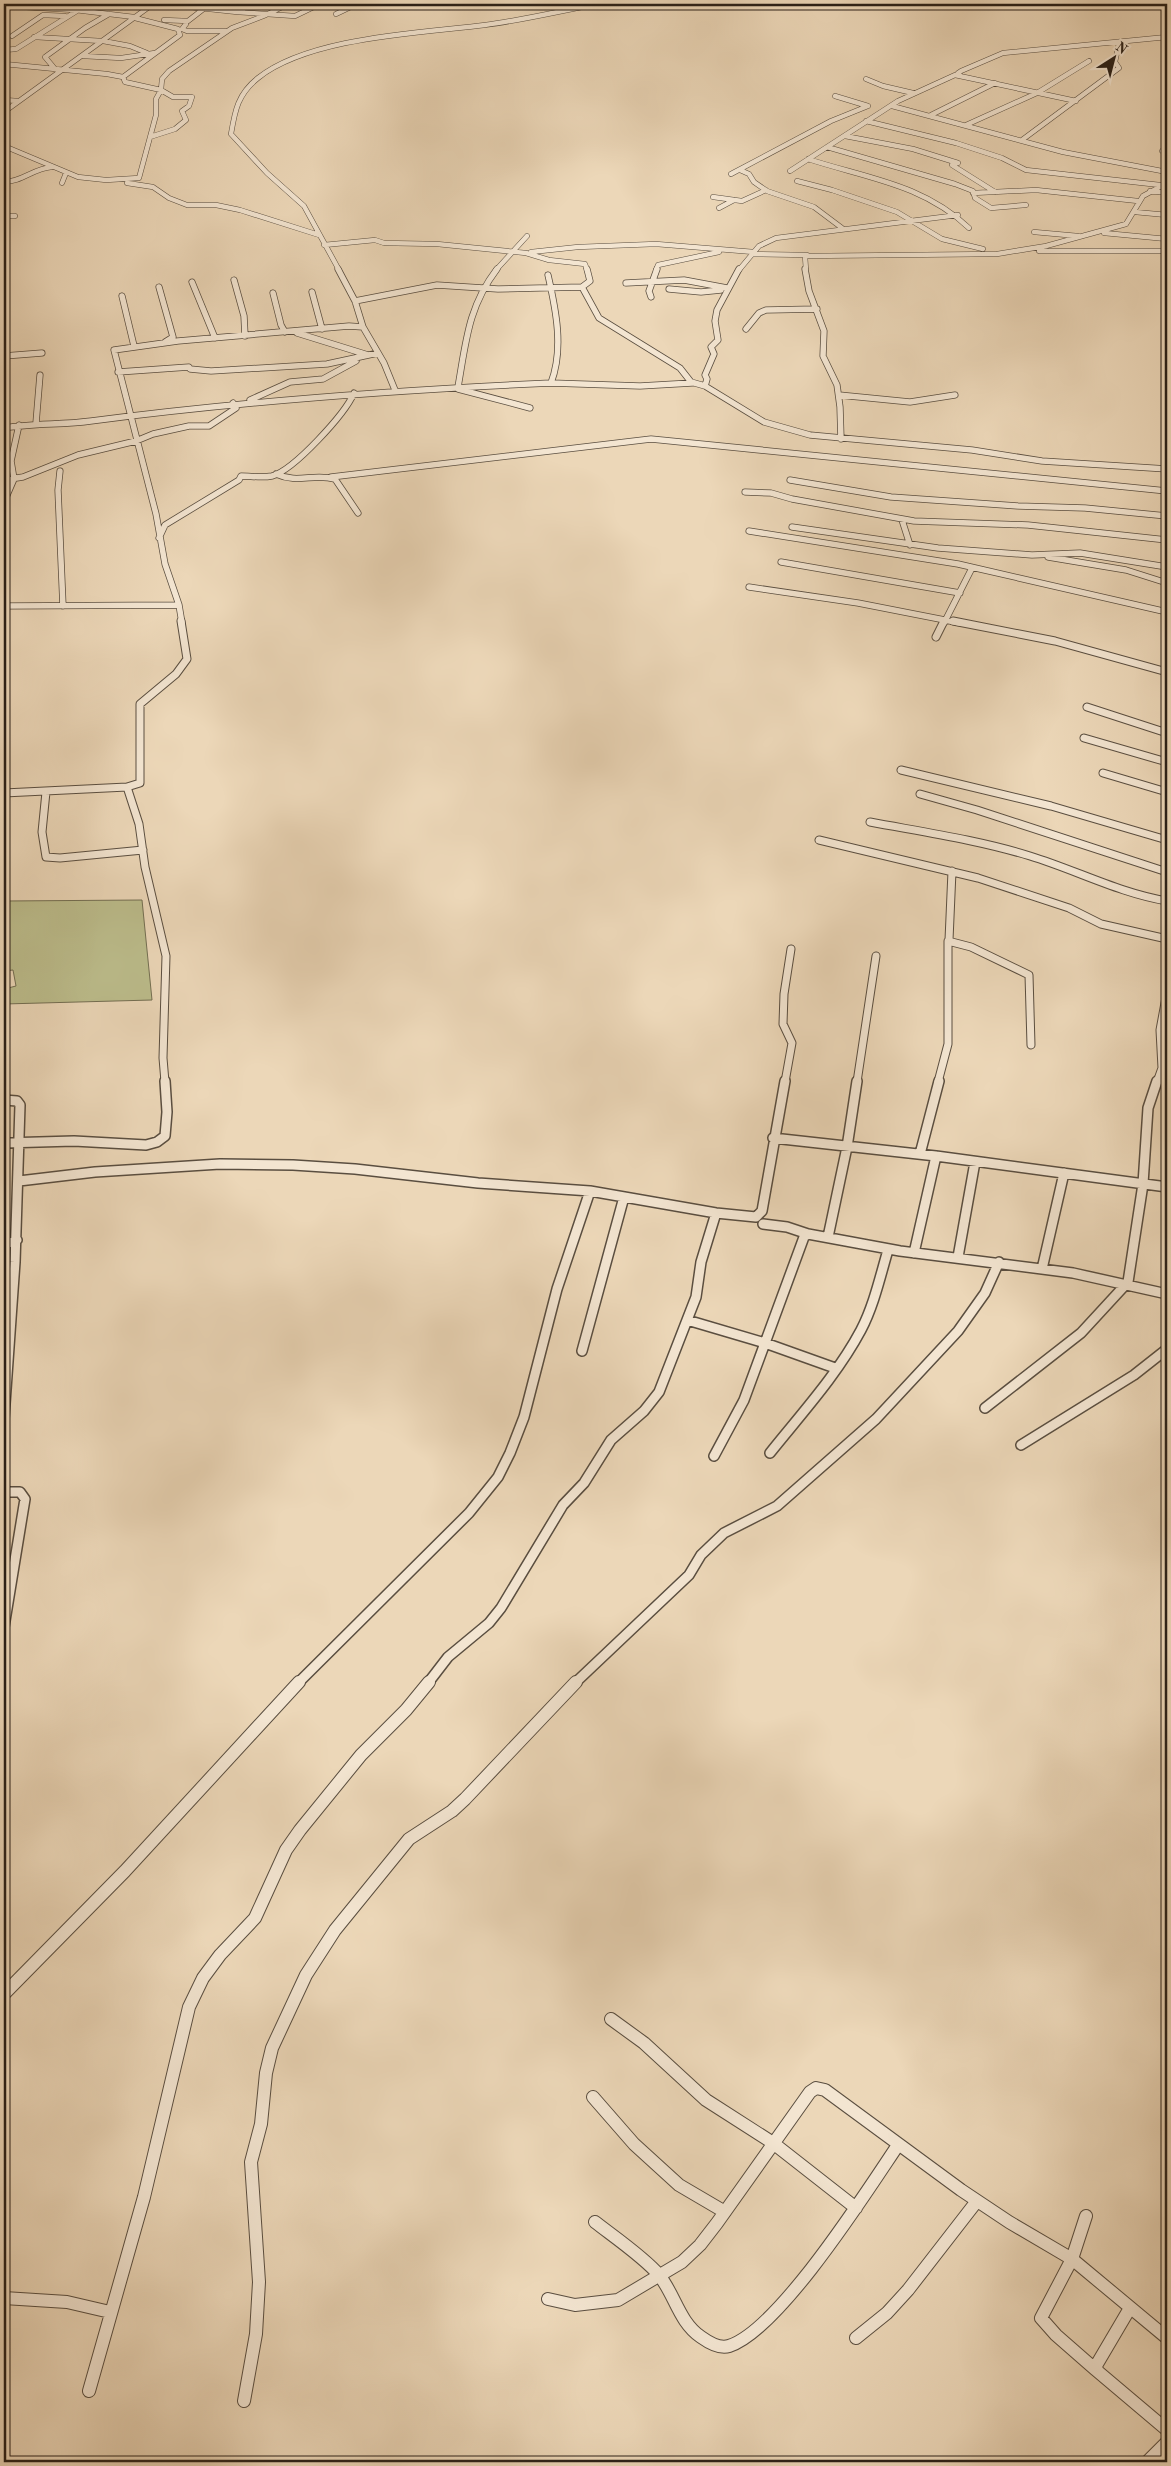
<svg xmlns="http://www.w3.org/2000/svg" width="1171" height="2466" viewBox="0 0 1171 2466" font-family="'Old Standard TT',serif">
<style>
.green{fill:#bcbd8c;stroke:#736e52}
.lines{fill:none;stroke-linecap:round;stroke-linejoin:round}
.street-far4-casing{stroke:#5a4e40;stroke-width:5.5}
.street-far3-casing{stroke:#5a4e40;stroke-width:7}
.street-far2-casing{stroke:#5a4e40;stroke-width:9}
.street-far1-casing{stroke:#5a4e40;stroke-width:12}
.street-casing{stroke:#5a4e40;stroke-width:14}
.street-far4{stroke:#f3e5d1;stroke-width:4.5}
.street-far3{stroke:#f3e5d1;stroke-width:5.5}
.street-far2{stroke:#f3e5d1;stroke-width:7}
.street-far1{stroke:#f3e5d1;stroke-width:9}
.street{stroke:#f3e5d1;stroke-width:12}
</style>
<rect width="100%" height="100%" fill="#ecd7b8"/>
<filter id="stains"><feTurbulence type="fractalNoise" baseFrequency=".004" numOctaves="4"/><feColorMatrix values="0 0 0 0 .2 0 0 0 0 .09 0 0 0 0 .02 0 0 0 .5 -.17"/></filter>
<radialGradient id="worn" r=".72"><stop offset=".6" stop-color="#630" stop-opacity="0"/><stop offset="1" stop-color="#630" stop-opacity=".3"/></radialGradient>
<path class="green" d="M142 900 152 1000 4 1004V989L16 986 13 970 4 971V901Z"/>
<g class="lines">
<g class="street-far4-casing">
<path id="street-far4" d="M162 4 237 12 251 4
M4 6 75 10 134 17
M237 12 295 16 320 4
M268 14 288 4
M336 14 357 4
M164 20 188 21 206 7
M186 24 182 29 187 31H226
M12 36 43 15 65 16
M34 37 102 41
M103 41 130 46 147 53
M4 50 16 49 88 4
M83 56 121 58 155 53
M4 64 107 74 123 77 125 82 161 90 156 99V115L139 178 106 180 78 177 4 146
M55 69 45 57 85 28 109 14
M961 76 958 73 961 71 1003 53 1167 37
M123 77 180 35 178 29 135 18
M866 79 883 86 913 93
M835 96 868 106
M4 100 18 101
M892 106 1063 152 1167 172
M4 112 153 4
M931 115 995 83
M866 121 956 143 1002 158 1026 170 1160 185
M966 125 1037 93 1089 61
M845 136 913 149 958 163
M150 137 175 129 186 120 182 111 189 106 192 97H173L161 90 162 79 169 71 232 28 266 15
M1022 140 1119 68 1115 62 1119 43
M827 147 955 184 973 191 975 198 991 208 1026 205
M1162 151 1167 152
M808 159C866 178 923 184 969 228
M955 164 952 165 995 192
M740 170 749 174 754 182 767 191 814 207 842 228
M790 171 898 101 955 75 1076 101
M731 174 831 121 868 106
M797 181 832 190 897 212 942 239 983 249
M4 182C22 182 34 168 52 167
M62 183 66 173
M127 183 153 187 169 198 187 205H216L240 210 319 235
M1150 191 1167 193
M973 193 1036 190 1138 201
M713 197 742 201 766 190
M719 208 734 200
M1135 212 1167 215
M4 216H15
M1034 232 1078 236
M1104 233 1167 239
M324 245 375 240 384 243 437 244 526 253 549 260 585 264 587 270
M1039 251H1167
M531 252 578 247 656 244 754 252
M752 254 807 255
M339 270 304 206 267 173 231 134C235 110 238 94 258 78 309 37 421 33 485 25 523 20 560 11 597 4
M496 270 527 236
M656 270 658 265 719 252
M739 270 759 246 776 238 958 215
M806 270 805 256 997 254 1046 246 1126 224 1143 196 1167 183"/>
</g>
<g class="street-far3-casing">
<path id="street-far3" d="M338 269 355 301 363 327 384 363 395 390
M805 269 809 291 824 331 823 356 837 385 840 407 841 439
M234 280 244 316 245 336
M192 282 215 338
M626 283 684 280 727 288
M159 287 173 337 165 342
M582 287 599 318 680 368 691 382 705 386 764 422 810 435 972 450 1042 461 1167 469
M669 289 701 292 721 290
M312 292 322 329
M273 293 281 325 285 332
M122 296 134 346
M651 297 649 291 657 269
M355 301 437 285 498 289 582 287 590 281 587 269
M746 329 759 313 766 310 817 309
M297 333 368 355
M4 356 42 353
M118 372 189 367 190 369 211 371 327 364 378 353
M551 383 640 386 692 383
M705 386 707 379 705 375 714 354 711 347 718 340 715 321 717 310 739 269
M458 387C466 342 468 307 497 269
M458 389 530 408
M839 395 910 402 955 395
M250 400 290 382 323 379 356 361
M36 423 40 375
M4 428C33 423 62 425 91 421 244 401 397 390 551 383 564 349 556 310 548 275
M60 471 58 490 63 606
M276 474C298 484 313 473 335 479L358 513
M331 477 651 439 1167 491
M4 480 23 477 78 455 136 441 153 434 189 426H209L236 408 233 403
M790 480 891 497 1018 506 1085 508 1167 516
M745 492 771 493 792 499 914 521 1028 525 1167 540
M4 502 14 479 11 461 19 425
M902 520 910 545
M792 527 938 548 1032 555 1080 553 1167 567
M749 531 958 564 1167 612
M159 538 165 525 239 480 241 476C251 476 262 478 272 476 294 470 345 414 354 393
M1048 557 1126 570 1167 583
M781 562 960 593
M749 587 858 603 960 623
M4 606 179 605
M182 623 179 605 165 564 156 514 114 350 178 341 349 326 363 327
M944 623 972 568"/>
</g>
<g class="street-far2-casing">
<path id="street-far2" d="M953 621 1055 641 1167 672
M936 637 944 621
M1087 707 1167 733
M1084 738 1167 762
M901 770 1051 806 1167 840
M1103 773 1167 792
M127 787 139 824 145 867 166 956 163 1058 165 1082
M46 792 42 832 46 857 60 858 143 850
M4 793 127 787 140 783V704L176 674 187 659 181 621
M920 794 977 810 1167 872
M870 822C923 832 978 840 1030 856 1076 870 1119 893 1167 901
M819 840 978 878 1069 908 1101 924 1167 939
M949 940 952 871
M785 1082 792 1043 783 1024 784 994 791 949
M857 1082 876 956
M938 1082 948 1044V941L971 947 1029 975 1031 1045
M1157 1082 1162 1068 1160 1030 1167 992"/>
</g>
<g class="street-far1-casing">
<path id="street-far1" d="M4 1100 17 1101 20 1105 15 1262 4 1418
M773 1138 936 1156 1167 1187
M4 1143 74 1141 146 1145 157 1142 165 1136 167 1112 165 1081
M920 1154 939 1081
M19 1181 95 1172 220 1164 293 1165 355 1169 478 1183 590 1191 716 1213 756 1217 762 1211 785 1081
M763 1224 787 1227 808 1234
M828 1237 847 1147 857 1081
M4 1244 17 1240
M914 1253 936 1156
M958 1257 975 1162
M1042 1269 1064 1173
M687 1320 765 1343 835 1368
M582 1351 624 1197
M985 1408 1081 1333 1128 1282 1143 1184 1148 1108 1157 1081
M1021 1445 1134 1375 1167 1349
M770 1453C802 1413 837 1375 861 1330 874 1305 880 1277 888 1250
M714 1456 744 1400 804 1237 808 1234 900 1251 1073 1273 1167 1294
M4 1492H20L25 1499 4 1627
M298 1683 469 1513 498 1477 510 1453 524 1417 557 1289 590 1191
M428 1683 448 1657 489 1623 501 1608 563 1505 584 1483 611 1440 644 1411 659 1392 696 1297 701 1262 716 1213
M575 1683 689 1575 701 1555 724 1533 777 1506 876 1419 958 1331 985 1293 999 1262"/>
</g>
<g class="street-casing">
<path id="street" d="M4 1994 125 1871 299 1682
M611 2019 644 2043 706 2100 773 2143 856 2208
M593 2097 634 2144 679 2185 725 2212
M1086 2216 1072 2259 1041 2318 1056 2335 1096 2370
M595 2222C613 2236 645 2258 659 2275 675 2295 679 2322 701 2337 708 2342 720 2349 729 2346 779 2330 867 2191 898 2145
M4 2298 67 2302 110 2312
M548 2299 575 2305 618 2300 682 2262 700 2245 717 2223 810 2092 816 2088 825 2090 961 2190 1009 2222 1072 2259 1167 2338
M1130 2308 1097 2364 1096 2370 1167 2430
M856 2338 887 2313 908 2290 977 2201
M89 2391 144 2197 189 2007 203 1978 220 1955 255 1918 286 1850 300 1830 361 1755 406 1710 429 1682
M244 2401 256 2334 259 2282 251 2162 261 2124 266 2073 272 2048 306 1975 335 1930 409 1839 452 1811 465 1799 576 1682
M1147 2462 1167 2442"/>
</g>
<use href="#street-far4" class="street-far4"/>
<use href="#street-far3" class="street-far3"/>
<use href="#street-far2" class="street-far2"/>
<use href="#street-far1" class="street-far1"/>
<use href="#street" class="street"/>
</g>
<rect width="1171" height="2466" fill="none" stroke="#ecd7b8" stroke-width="20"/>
<rect x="5" y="5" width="1161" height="2456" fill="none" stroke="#2a2018" stroke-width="2.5"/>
<rect x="10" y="10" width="1151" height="2446" fill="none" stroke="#2a2018"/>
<g transform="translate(1114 58) rotate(36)" stroke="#f3e5d1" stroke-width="4" paint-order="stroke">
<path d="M0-4L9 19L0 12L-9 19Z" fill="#2a2018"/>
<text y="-8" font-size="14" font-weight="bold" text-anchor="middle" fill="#2a2018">N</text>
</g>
<rect width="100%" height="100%" filter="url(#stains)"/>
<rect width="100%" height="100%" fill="url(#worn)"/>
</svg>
